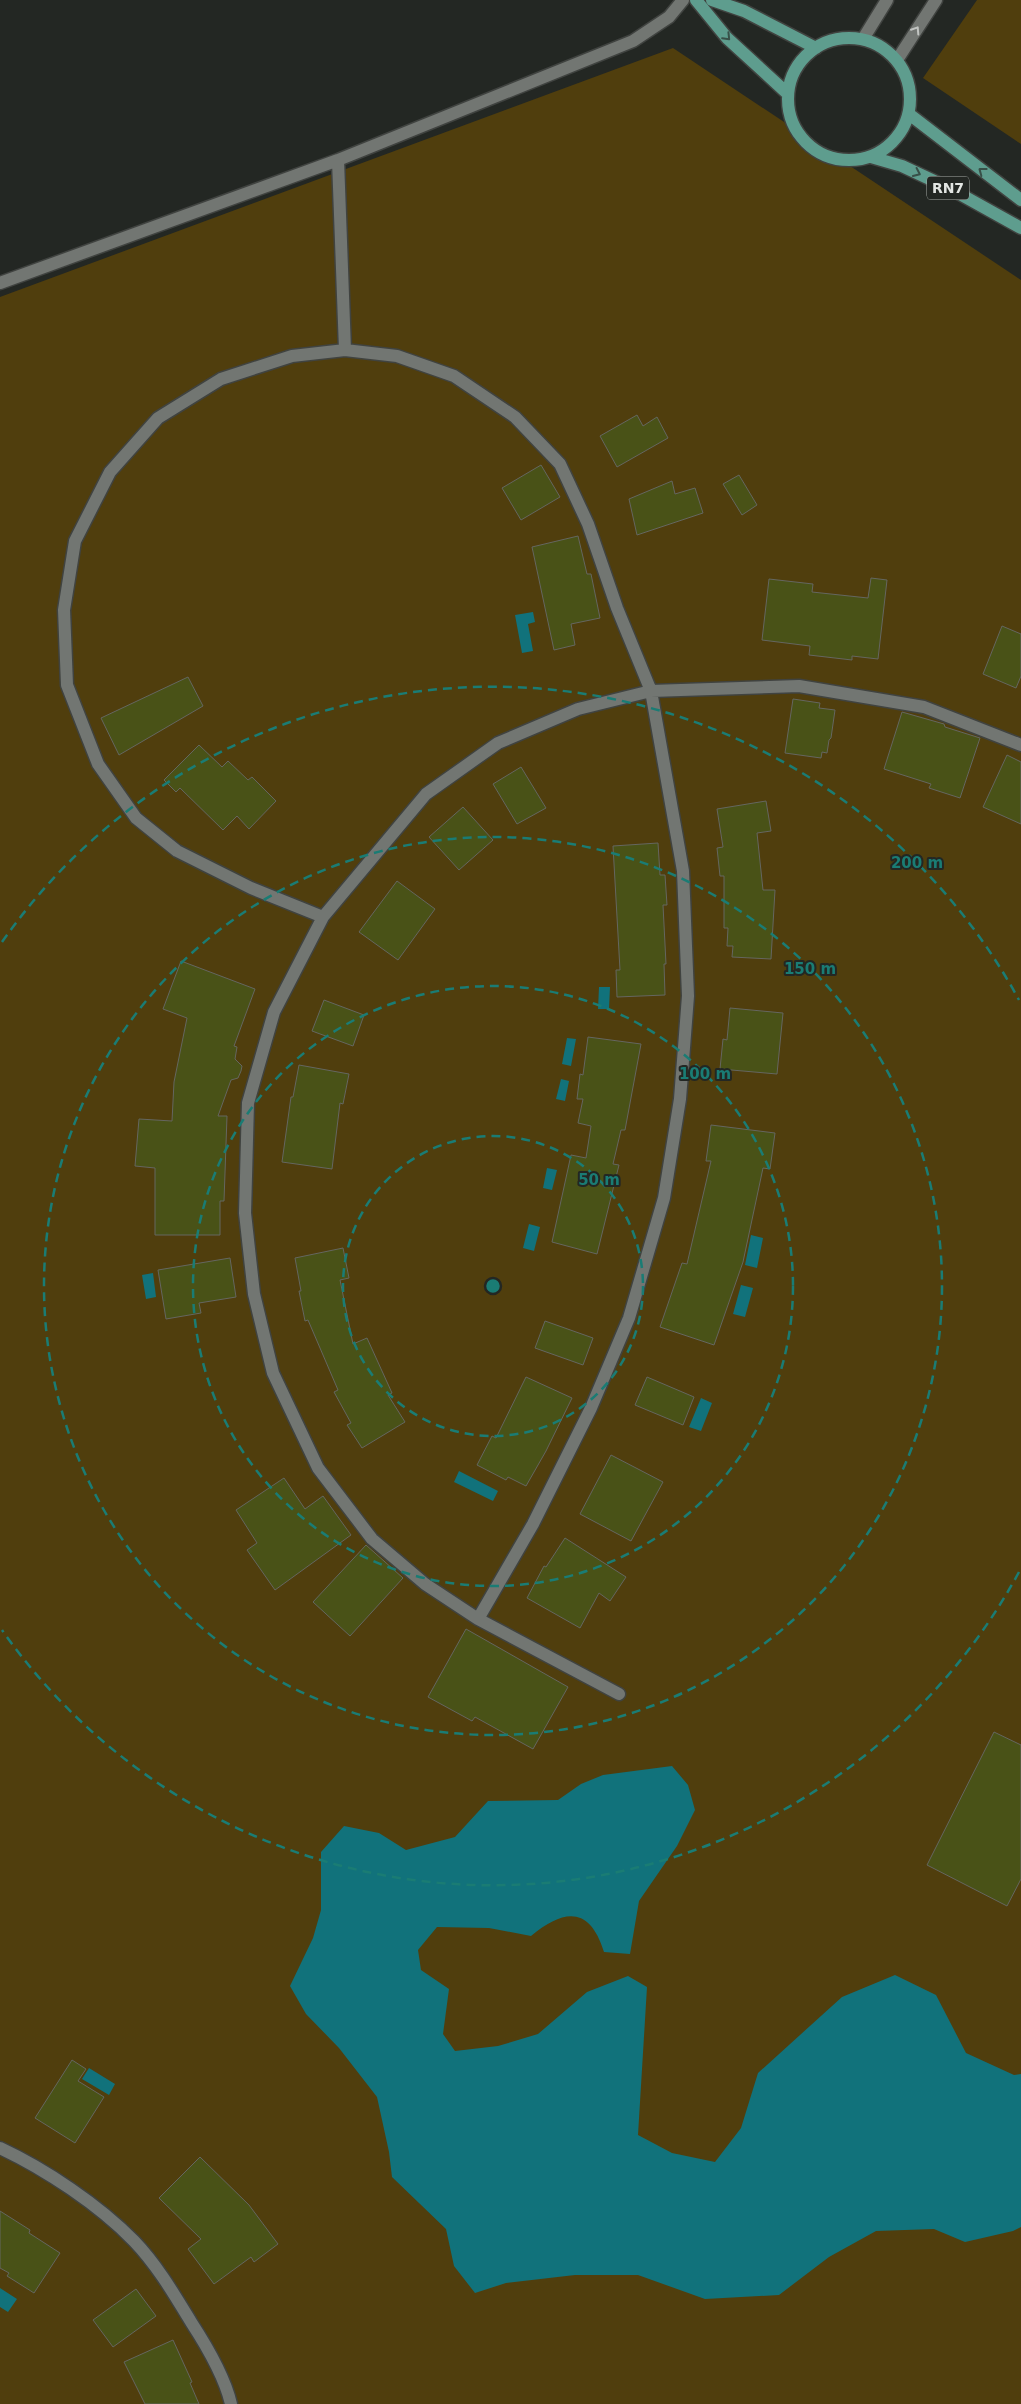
<svg xmlns="http://www.w3.org/2000/svg" width="1021" height="2404" viewBox="0 0 1021 2404" font-family="'DejaVu Sans',sans-serif">
<style>
.green{fill:#503e0d}
.water{fill:#11727b}
.building{fill:#495217;stroke:#656660}
.lines{fill:none;stroke-linecap:round;stroke-linejoin:round}
.street-casing{stroke:#404340;stroke-width:15}
.primary-casing{stroke:#404340;stroke-width:15}
.street{stroke:#727672;stroke-width:12}
.primary{stroke:#5e9d8e;stroke-width:12}
.oneway{stroke:#c1c4c1}
.oneway2{stroke:#385048}
.ring{fill:none;stroke:#1a7c74;stroke-width:2.5;stroke-dasharray:9 6}
.labels{text-anchor:middle;dominant-baseline:central;stroke-width:4;stroke-linejoin:round;paint-order:stroke}
.shield{fill:#232723;stroke:#a9ada9;stroke-width:1}
.shield-label{font-size:14px;font-weight:bold;fill:#e3e6e3}
.centre{fill:#1a7c74;stroke:#232723;stroke-width:2.5}
.ring-label{font-size:15px;text-anchor:middle;font-weight:bold;fill:#1a7c74;stroke:#232723;stroke-width:4;stroke-linejoin:round;paint-order:stroke}
</style>
<rect width="100%" height="100%" fill="#232723"/>
<path class="green" d="M977 0H1021V144L923 78Z
M673 48 1021 280V2404H0V297Z"/>
<path class="water" d="M533 612 535 622 528 624 533 651 522 653 515 615Z
M599 987H610L609 1009H598Z
M567 1038 576 1039 571 1066 562 1064Z
M561 1079 569 1081 565 1101 556 1099Z
M547 1168 557 1170 552 1190 543 1188Z
M529 1224 540 1227 534 1251 523 1248Z
M751 1235 763 1238 757 1268 745 1265Z
M153 1273 156 1297 146 1299 142 1275Z
M741 1285 753 1288 745 1317 733 1314Z
M701 1398 712 1403 701 1431 689 1427Z
M459 1471 498 1491 493 1501 454 1482Z
M672 1766 688 1785 695 1810 677 1846 639 1901 630 1954 604 1952C590 1907 565 1908 531 1936L489 1928 437 1927 418 1950 421 1970 449 1989 443 2034 455 2051 498 2046 538 2034 587 1992 628 1976 647 1987 638 2135 672 2153 715 2162 741 2128 758 2073 842 1997 895 1975 936 1995 966 2053 1014 2075 1021 2074V2227L1013 2231 965 2242 934 2229 876 2231 829 2257 779 2295 705 2299 638 2275H575L506 2283 475 2293 454 2266 446 2229 392 2177 389 2152 377 2097 339 2048 306 2014 290 1986 313 1938 321 1910V1852L344 1826 379 1833 406 1850 455 1837 488 1801 558 1800 581 1784 603 1775Z
M89 2068 115 2084 109 2095 82 2079Z
M0 2288 17 2299 8 2312 0 2307Z"/>
<path class="building" d="M637 415 643 426 657 417 668 438 617 467 600 436Z
M541 465 560 497 521 520 502 488Z
M739 475 757 505 742 515 723 484Z
M672 481 675 494 695 488 703 513 637 535 629 499Z
M578 536 587 574H591L600 618 571 624 575 645 554 650 532 547Z
M871 578 887 580 878 659 852 656V660L809 655 810 646 762 640 769 579 813 584 812 592 868 598Z
M1002 626 1021 634V676L1016 688 983 674Z
M188 677 203 706 119 755 101 718Z
M793 699 820 703 819 708 835 710 831 738 829 740 827 753 822 752 821 758 785 753Z
M902 712 944 724 945 727 980 738 960 798 929 788 931 784 884 769Z
M199 745 222 767 228 761 248 780 252 777 276 801 249 829 237 816 223 830 180 788 176 792 164 780Z
M1007 755 1021 762V824L983 807Z
M521 767 546 808 517 824 493 784Z
M766 801 771 831 757 833 763 890H775L771 959 732 957 733 946H727L728 928H724V876H720L717 848 723 847 717 809Z
M463 807 493 840 459 870 429 837Z
M658 843 660 875H665L667 905H663L666 964H664L665 995 617 997 616 970H620L613 846Z
M397 881 435 909 398 960 359 932Z
M181 961 255 989 234 1046 237 1047 235 1059 242 1066 241 1071 238 1078 231 1080 218 1116H227L224 1201H220V1235H155V1168L135 1166 139 1119 172 1121 174 1082 187 1018 163 1009Z
M324 1000 364 1015 353 1046 312 1031Z
M730 1008 783 1013 777 1074 720 1069 723 1039 727 1040Z
M588 1037 641 1044 625 1130H621L613 1164 619 1165 597 1254 552 1242 571 1155 586 1158 591 1126 578 1123 583 1099H577L580 1074 583 1075Z
M299 1065 349 1074 343 1104 340 1103 332 1169 282 1162 291 1097H293Z
M711 1125 775 1133 770 1169 763 1168 743 1262 714 1345 660 1327 682 1263 687 1264 711 1161H706Z
M343 1248 349 1278 340 1280 353 1344 367 1338 392 1393 388 1395 405 1422 362 1448 347 1425 351 1423 334 1392 338 1390 308 1320 305 1321 299 1291H301L295 1258Z
M230 1258 236 1297 199 1303 201 1313 166 1319 158 1270Z
M545 1321 593 1338 583 1365 535 1348Z
M526 1377 572 1398 546 1451 526 1486 508 1477 506 1480 477 1465 492 1436 496 1438Z
M647 1377 694 1397 683 1425 635 1405Z
M611 1455 663 1482 631 1541 580 1514Z
M284 1478 305 1509 323 1496 351 1535 275 1590 247 1550 257 1543 236 1510Z
M565 1538 626 1577 610 1601 599 1593 580 1628 527 1598 544 1566 546 1567Z
M366 1545 403 1578 350 1636 313 1602Z
M466 1629 568 1687 533 1749 475 1717 472 1721 428 1697Z
M994 1732 1021 1745V1879L1007 1906 927 1865Z
M72 2060 86 2069 78 2081 104 2097 75 2143 35 2118Z
M200 2157 249 2205 278 2244 254 2262 251 2257 214 2284 188 2249 201 2239 159 2198Z
M0 2211 30 2230 29 2233 60 2253 34 2293 15 2281 7 2276 9 2273 0 2268Z
M136 2289 156 2316 113 2347 93 2320Z
M173 2340 192 2382 190 2383 199 2404H145L124 2362Z"/>
<g class="lines">
<g class="street-casing">
<path id="street" d="M863 39 887 0
M897 60 936 0
M338 160 345 350
M0 283 338 160 633 41 669 17 683 0
M323 917 251 888 177 851 136 818 98 764 67 685 64 610 75 541 110 472 158 418 221 379 292 356 345 350 397 356 454 376 515 417 560 464 588 524 617 608 651 691 683 871 688 996 680 1099 664 1198 629 1318 591 1408 533 1524 478 1619
M619 1694 478 1619 425 1584 372 1539 318 1468 273 1373 254 1294 245 1213 248 1103 274 1012 323 917 426 794 498 743 578 709 651 691 799 686 924 707 1021 745
M0 2148C45 2169 99 2205 134 2241 157 2265 174 2294 191 2322 206 2345 225 2378 231 2404"/>
</g>
<g class="primary-casing">
<path id="primary" d="M696 0 727 38 788 94
M712 0 744 11 816 48
M788 99a61 61 0 1 1 122 0a61 61 0 1 1-122 0Z
M909 114 1021 200
M871 157 902 166 949 188 1021 228"/>
</g>
<use href="#street" class="street"/>
<use href="#primary" class="primary"/>
</g>
<defs><path id="oneway-chevron" d="M-2-3.5L2.5 0L-2 3.5" fill="none" stroke-width="1.6" stroke-linecap="round" stroke-linejoin="round" transform="scale(1.25)"/></defs>
<use class="oneway" href="#oneway-chevron" transform="translate(916 30) rotate(-57)"/>
<g class="oneway2">
<use href="#oneway-chevron" transform="translate(727 37) rotate(46)"/>
<use href="#oneway-chevron" transform="translate(982 171) rotate(-143)"/>
<use href="#oneway-chevron" transform="translate(917 173) rotate(25)"/>
</g>
<g class="ring">
<circle cx="493" cy="1286" r="150"/>
<circle cx="493" cy="1286" r="300"/>
<circle cx="493" cy="1286" r="449"/>
<path d="M1019 1572A599 599 0 0 1 2 1630M2 942A599 599 0 0 1 1019 1000"/>
</g>
<g class="labels">
<rect class="shield" x="927" y="176.5" width="42" height="23" rx="4"/>
<g class="shield-label">
<text x="948" y="188">RN7</text>
</g>
</g>
<circle cx="493" cy="1286" r="8" class="centre"/>
<g class="ring-label">
<text x="917" y="868">200 m</text>
<text x="810" y="974">150 m</text>
<text x="705" y="1079">100 m</text>
<text x="599" y="1185">50 m</text>
</g>
</svg>
